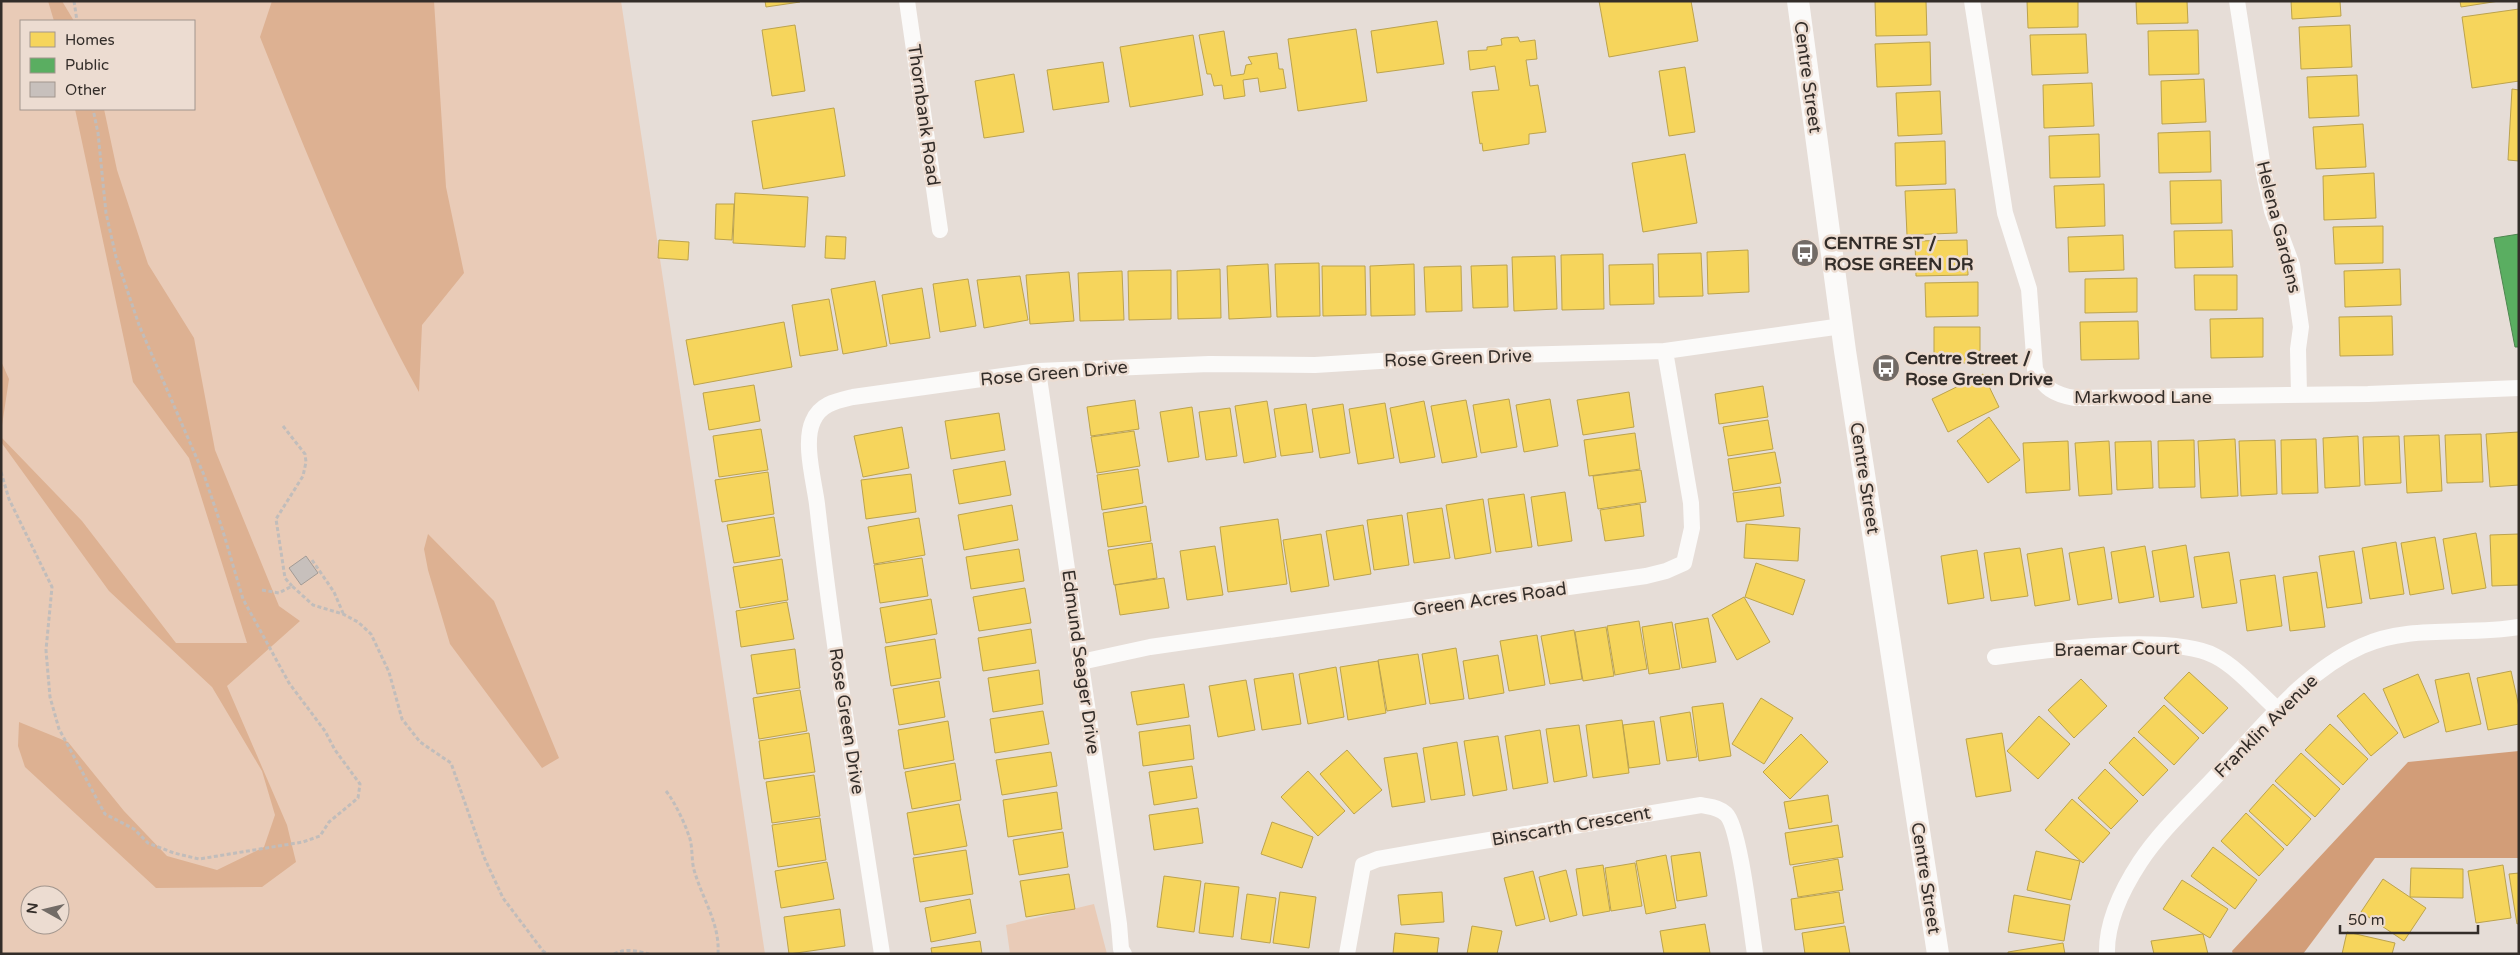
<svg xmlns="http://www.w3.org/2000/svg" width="2520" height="955" viewBox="0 0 2520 955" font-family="'Varela Round',sans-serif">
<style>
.green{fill:#e9cbb7;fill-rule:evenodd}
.forest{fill:#ddb192}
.water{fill:#d29d78}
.homes{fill:#f6d55c;stroke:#bca34d}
.public{fill:#5aae61;stroke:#4e8750}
.building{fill:#c7c0bc;stroke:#a29b96}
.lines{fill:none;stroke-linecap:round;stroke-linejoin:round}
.path{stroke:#c1bdbb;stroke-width:3;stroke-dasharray:4 2.5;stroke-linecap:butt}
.street{stroke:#fbfaf9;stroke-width:16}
.secondary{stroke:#fbfaf9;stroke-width:22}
.labels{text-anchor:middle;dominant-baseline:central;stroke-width:5;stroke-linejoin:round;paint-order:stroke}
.street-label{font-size:18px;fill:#332d29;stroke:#ecdcd1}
.poi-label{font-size:18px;font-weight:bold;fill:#332d29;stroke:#ecdcd1;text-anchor:start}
</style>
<rect width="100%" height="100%" fill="#e6ddd7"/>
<path class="green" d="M1 1H621L765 954H1ZM21 21H194V109H21ZM30 895H60V925H30Z
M1094 904 1107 954H1010L1006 925Z"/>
<path class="forest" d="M48 1H62L74 21H54Z
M272 1H434L446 187 464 273 422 325 419 392C356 279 308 157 260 37Z
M75 109H104L117 170 148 264 194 338 215 450 279 606 300 621 227 686 287 825 296 862 262 887 156 888 25 767 18 746 19 722 68 742 124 811 167 856 217 870 264 847 275 815 262 771 212 687 109 591 1 442V437L82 521 176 643H247L189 458 133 382Z
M1 361 9 379 1 432Z
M428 534 494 601 559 758 542 768 450 644 428 570 424 549Z"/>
<path class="water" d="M2519 751V858H2375L2303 954H2233L2232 951 2408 762Z"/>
<path class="homes" d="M765 1H800V2L766 7Z
M1599 1H1691L1698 41 1609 57Z
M1875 1H1926L1927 35 1876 36Z
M2027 1H2078V27L2028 28Z
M2136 1H2187L2188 23 2137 24Z
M2291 1H2340L2341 16 2292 19Z
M2460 1H2499L2461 7Z
M2519 9V81L2472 88 2462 17Z
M1437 21 1444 64 1377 73 1371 31Z
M795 25 805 91 772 96 762 30Z
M2350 25 2352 67 2301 69 2299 27Z
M1356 29 1367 101 1298 111 1288 39Z
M2198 30 2199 74 2149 75 2148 31Z
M1224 31 1231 76 1244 74 1246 65 1252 64 1248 57 1277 53 1279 69H1283L1286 88 1260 92 1258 78 1243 80 1245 96 1224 99 1222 85 1214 86 1211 74H1207L1199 35Z
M2086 34 2088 73 2032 75 2030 35Z
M1193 35 1203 95 1130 107 1120 47Z
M1518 37 1520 42 1535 40 1537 59 1526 60 1530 86 1538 85 1546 132 1529 134V144L1483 151 1482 143 1480 144 1472 92 1499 90 1495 66 1470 70 1468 51 1487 50V47L1502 45 1501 39 1504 38Z
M1930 42 1931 85 1877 87 1875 44Z
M1103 62 1109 102 1053 110 1047 70Z
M1685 67 1695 132 1669 136 1659 71Z
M1014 74 1024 132 984 138 975 81Z
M2357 75 2359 116 2309 118 2307 77Z
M2204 79 2206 122 2162 124 2161 81Z
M2092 83 2094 126 2044 128 2043 85Z
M2512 89 2519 90V161L2508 160Z
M1940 91 1942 134 1898 136 1896 93Z
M834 108 845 176 763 189 752 121Z
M2363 124 2366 167 2316 169 2313 127Z
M2210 131 2211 172 2159 173 2158 133Z
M2099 134 2100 177 2050 178 2049 136Z
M1945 141 1946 184 1896 186 1895 143Z
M1685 154 1697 223 1643 232 1632 163Z
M2374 173 2376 218 2324 220 2323 176Z
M2221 180 2222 223 2171 224 2170 181Z
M2104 184 2105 226 2056 228 2054 186Z
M1955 189 1957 233 1907 235 1905 191Z
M735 193 808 197 805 247 733 243Z
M716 204H734L732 240 715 239Z
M2383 226V263L2335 264 2333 227Z
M2232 230 2233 267 2175 268 2174 231Z
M2123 235 2124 270 2069 272 2068 237Z
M826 236 846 237 845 259 825 258Z
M659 240 689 242 688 260 658 258Z
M1967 240 1968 275 1916 276 1915 241Z
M1748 250 1749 292 1708 294 1707 252Z
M1701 253 1703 296 1659 297 1658 254Z
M1603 254 1604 309 1562 310 1561 255Z
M1555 256 1557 309 1514 311 1512 257Z
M1319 263 1320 316 1277 317 1275 264Z
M1268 264 1271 317 1229 319 1227 266Z
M1414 264 1415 315 1371 316 1370 266Z
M1653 264 1654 304 1610 305 1609 265Z
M1507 265 1508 307 1473 308 1471 266Z
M1322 266H1365L1366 315 1323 316Z
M1461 266 1462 311 1426 312 1424 267Z
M1220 269 1221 318 1178 319 1177 271Z
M2400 269 2401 305 2345 307 2344 271Z
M1171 270V319L1129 320 1128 271Z
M1122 271 1124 320 1080 321 1078 273Z
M1069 272 1074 321 1030 324 1026 275Z
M2194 275H2237V310H2195Z
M1020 276 1028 320 984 328 977 280Z
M2137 278V312L2085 313V279Z
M968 279 976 326 940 332 933 284Z
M875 281 887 346 843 354 831 289Z
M1978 282V316L1926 317 1925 283Z
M922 288 930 338 890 344 882 295Z
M829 299 838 350 800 356 792 305Z
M2392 316 2393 355 2340 356 2339 317Z
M2263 318V357L2211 358 2210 319Z
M2138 321 2139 359 2081 360 2080 322Z
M784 322 792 367 694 385 686 340Z
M1934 327H1980V363H1934Z
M1983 374 1999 407 1948 432 1932 399Z
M754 385 760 421 709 430 703 393Z
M1763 386 1768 417 1719 424 1715 394Z
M1629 392 1634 427 1583 435 1577 400Z
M1509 399 1517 447 1481 453 1473 405Z
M1550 399 1558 446 1524 452 1516 405Z
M1135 400 1139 429 1091 436 1087 407Z
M1466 400 1477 457 1442 463 1431 406Z
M1267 401 1276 457 1244 463 1235 406Z
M1424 401 1435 457 1400 463 1390 408Z
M1385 403 1394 458 1358 464 1349 409Z
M1306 404 1313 452 1281 456 1274 409Z
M1343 404 1350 453 1320 458 1312 409Z
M1192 407 1199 457 1168 462 1160 412Z
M1230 408 1237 456 1206 460 1199 412Z
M999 413 1005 450 951 459 945 421Z
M1989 417 2020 460 1988 483 1957 441Z
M1768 420 1773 449 1728 456 1723 427Z
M902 427 909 468 863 477 854 436Z
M761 429 768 470 719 477 713 436Z
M1134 431 1140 466 1097 473 1091 437Z
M2519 432V485L2490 487 2486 434Z
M1635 433 1640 469 1589 476 1584 440Z
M2481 434 2483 482 2447 483 2445 435Z
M2439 435 2442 491 2407 493 2404 436Z
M2358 436 2360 486 2325 488 2323 438Z
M2399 436 2401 483 2365 485 2363 437Z
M2235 439 2238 496 2201 498 2198 441Z
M2316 439 2318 493 2282 494 2281 440Z
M2194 440 2195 487 2159 488 2158 441Z
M2275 440 2277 494 2241 496 2239 441Z
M2068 441 2070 490 2026 493 2023 443Z
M2109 441 2112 494 2079 496 2075 443Z
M2151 441 2153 488 2117 490 2115 442Z
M1775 452 1781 483 1733 491 1728 459Z
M1005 461 1011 495 959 504 953 470Z
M1138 469 1143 503 1102 510 1097 475Z
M1641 470 1646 502 1598 509 1593 476Z
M768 472 774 514 722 522 715 480Z
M911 474 916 512 866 519 861 480Z
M1780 487 1784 516 1737 522 1733 493Z
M1565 492 1572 541 1538 546 1531 497Z
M1524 494 1532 547 1496 552 1488 499Z
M1483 499 1491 553 1455 559 1446 505Z
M1640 504 1644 536 1605 541 1600 510Z
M1012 505 1018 540 964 550 958 515Z
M1146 506 1151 541 1108 547 1103 513Z
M1442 508 1450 558 1414 563 1407 513Z
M1402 515 1409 565 1374 570 1367 520Z
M774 517 780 556 734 563 727 525Z
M919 518 925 555 874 564 868 527Z
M1278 519 1287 584 1228 592 1220 527Z
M1746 524 1800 528 1798 561 1744 558Z
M1363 525 1371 574 1334 580 1326 531Z
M2476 533 2486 588 2452 594 2443 539Z
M1321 534 1329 586 1291 592 1283 540Z
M2519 534V585L2492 586 2490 535Z
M2435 537 2444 589 2410 595 2401 543Z
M2396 542 2404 594 2370 599 2362 548Z
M1152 543 1157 578 1114 585 1108 550Z
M2186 545 2194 597 2160 602 2152 551Z
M1215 546 1223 595 1187 600 1180 551Z
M2145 546 2154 597 2119 603 2111 552Z
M2104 547 2112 599 2078 605 2069 553Z
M2020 548 2028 596 1991 601 1984 553Z
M2062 548 2070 600 2035 606 2027 554Z
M1019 549 1024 581 971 589 966 557Z
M1977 550 1984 598 1948 604 1941 556Z
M2354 551 2362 603 2327 608 2319 556Z
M2229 552 2237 603 2202 608 2194 557Z
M922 558 928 596 880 603 874 565Z
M782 559 788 600 740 608 733 567Z
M1756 563 1805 580 1793 615 1745 597Z
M2317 572 2325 627 2290 631 2283 577Z
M2275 575 2282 626 2247 631 2240 580Z
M1164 578 1169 608 1120 615 1115 585Z
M1025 588 1031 623 979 631 973 597Z
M1744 597 1770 642 1737 660 1712 615Z
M931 599 937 634 886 643 880 608Z
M787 602 794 639 741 647 736 611Z
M1708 618 1716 662 1682 668 1675 624Z
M1639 621 1647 669 1615 675 1607 626Z
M1672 622 1680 669 1649 674 1642 627Z
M1606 627 1614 676 1583 681 1575 632Z
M1031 629 1036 663 983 671 978 638Z
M1574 630 1582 679 1550 684 1541 636Z
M1537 635 1545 685 1509 691 1500 641Z
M935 639 941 678 891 686 885 647Z
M1456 648 1464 699 1430 704 1422 654Z
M795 649 800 688 757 694 751 655Z
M1418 654 1426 704 1387 711 1378 660Z
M1498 655 1504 693 1469 699 1463 661Z
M1378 661 1386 713 1348 720 1340 667Z
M1336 667 1344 717 1308 724 1299 674Z
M1039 670 1043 704 993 712 988 678Z
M2511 671 2519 707V724L2488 730 2477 678Z
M2189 672 2228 708 2203 734 2164 698Z
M1293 673 1301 724 1262 730 1254 679Z
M2469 673 2481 724 2446 732 2435 680Z
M2418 674 2439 722 2404 738 2383 689Z
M2081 679 2107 706 2074 738 2048 710Z
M1246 680 1255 730 1218 737 1209 686Z
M939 681 945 717 899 725 893 689Z
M1184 684 1189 717 1137 725 1131 692Z
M800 690 807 731 759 739 753 698Z
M2364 693 2398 733 2371 756 2337 716Z
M1761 698 1793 718 1764 764 1732 744Z
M1723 703 1731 756 1699 761 1692 707Z
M2164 705 2199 738 2174 765 2138 732Z
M1043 711 1049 744 995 753 990 719Z
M1690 712 1697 757 1667 761 1660 717Z
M2039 716 2070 744 2038 779 2007 751Z
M1622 720 1629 773 1593 778 1586 725Z
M948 721 954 760 904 769 898 730Z
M1654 721 1660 764 1629 768 1623 725Z
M2330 724 2368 759 2343 785 2305 750Z
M1190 725 1194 759 1143 766 1139 732Z
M1579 725 1587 776 1554 782 1546 729Z
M1540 730 1548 783 1513 789 1505 736Z
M809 733 815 772 764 779 759 741Z
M2002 733 2011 791 1976 797 1966 739Z
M1801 734 1828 762 1790 799 1763 772Z
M1498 736 1507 790 1473 796 1464 741Z
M2134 737 2168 770 2143 796 2109 763Z
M1457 742 1465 795 1431 800 1423 748Z
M1347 750 1382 790 1354 814 1320 774Z
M1051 752 1057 786 1002 795 996 760Z
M1417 753 1425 802 1392 807 1384 758Z
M2301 753 2340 789 2315 817 2275 781Z
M955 763 961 800 912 809 905 772Z
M1192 766 1197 798 1154 805 1149 772Z
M2105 769 2138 801 2111 829 2078 798Z
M1308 771 1345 811 1318 836 1281 797Z
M814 775 820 816 772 823 766 782Z
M2273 784 2311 819 2287 846 2249 811Z
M1057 792 1062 829 1008 837 1003 800Z
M1828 795 1832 822 1789 829 1784 802Z
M2072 799 2110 833 2083 863 2045 830Z
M959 804 967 846 914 855 907 813Z
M1198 808 1203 843 1154 850 1149 815Z
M2246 813 2284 849 2259 876 2221 841Z
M820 818 826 860 778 867 772 825Z
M1272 822 1313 837 1302 868 1261 854Z
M1838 825 1843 857 1790 865 1785 833Z
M1063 832 1068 867 1019 875 1013 840Z
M2213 847 2257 880 2235 909 2191 876Z
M966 850 973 894 920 902 913 858Z
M2036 851 2080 861 2071 900 2027 890Z
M1700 852 1707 896 1677 901 1671 856Z
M1666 855 1676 908 1646 914 1636 861Z
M1838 859 1843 890 1798 897 1793 867Z
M827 862 834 899 781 908 775 871Z
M1635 863 1642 906 1611 911 1605 868Z
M1603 865 1610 911 1583 916 1576 869Z
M2503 865 2511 918 2476 923 2468 871Z
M2411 868 2463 869V898L2410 897Z
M1566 870 1577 915 1550 922 1539 877Z
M1533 871 1545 919 1516 926 1504 878Z
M2519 873V923L2517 924 2509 874Z
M1069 874 1075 909 1026 917 1020 881Z
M1164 876 1201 881 1194 932 1157 927Z
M2383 879 2426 908 2404 941 2361 912Z
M2182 880 2228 909 2210 938 2163 909Z
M1205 883 1239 887 1233 937 1199 933Z
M1280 892 1316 897 1309 948 1273 943Z
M1442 892 1444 922 1401 925 1398 895Z
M1839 892 1844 923 1795 930 1791 899Z
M1247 894 1276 898 1270 943 1241 939Z
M2014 895 2070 905 2064 941 2008 932Z
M970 899 976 933 931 942 925 908Z
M840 909 845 946 789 954 784 917Z
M1705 924 1710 953 1664 954 1660 931Z
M1472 926 1502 931 1497 954H1467Z
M1845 926 1850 954H1805L1802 933Z
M2347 932 2395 943 2392 954H2342Z
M1395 933 1439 938 1437 954H1393Z
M2203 934 2208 954H2154L2151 941Z
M980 941 982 954H932L931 948Z
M2063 943 2065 954H2008V952Z"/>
<path class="public" d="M2519 234V347H2515L2494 238Z"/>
<path class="building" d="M306 556 318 573 301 585 289 568Z"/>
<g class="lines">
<path class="path" d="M74 1 77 21
M283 426 305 454 306 462 303 476 276 519 285 578 292 586
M1 472 9 499 52 587 46 650 48 674 50 697 59 729 105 814 134 829 148 843 174 853 199 859 303 842 320 836 329 822 358 798 360 784 335 750 325 731 289 683 243 599 222 528 204 475 139 325 116 257 106 213 98 133 93 109
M312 560 334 592 343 613
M262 590 279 593 292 586 313 605 343 614 358 622 371 634 389 672 402 719 420 742 451 763 484 857 503 898 543 951 548 954
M666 791C675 802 686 826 690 839 693 850 691 862 695 873 703 900 720 924 718 954
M614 954C625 948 638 951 649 954"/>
<path class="street" d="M907 1 940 230
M1972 1 2005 213 2029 289 2035 369C2043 388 2055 395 2075 398L2368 394 2519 388
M2237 1 2264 174 2272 211 2292 265 2297 299 2301 327 2298 349 2299 394
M1038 371 1119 924 1121 949 1124 954
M1995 657C2045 650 2171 633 2215 656 2237 667 2260 694 2279 711
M1081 662 1150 647 1646 576 1666 571 1684 563 1692 528 1691 503 1665 351
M882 954C859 804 834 654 817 504 814 481 803 442 813 421 820 404 836 401 853 397L1038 371 1209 364 1315 365 1444 357 1665 351 1842 326
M1347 954 1363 865 1378 859 1435 849 1701 805C1710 807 1719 807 1726 814 1740 827 1751 930 1755 954
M2107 954C2106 922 2123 888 2140 862 2161 830 2192 802 2218 774 2261 729 2303 672 2362 646 2410 624 2467 636 2519 627"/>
<path class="secondary" d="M1798 1 1845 351 1938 954"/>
</g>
<defs>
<g id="bus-disc" transform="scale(1.4375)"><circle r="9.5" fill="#726b66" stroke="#ecdcd1"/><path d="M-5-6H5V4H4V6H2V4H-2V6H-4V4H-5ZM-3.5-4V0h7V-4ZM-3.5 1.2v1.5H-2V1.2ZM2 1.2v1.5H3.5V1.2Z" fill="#fff"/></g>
</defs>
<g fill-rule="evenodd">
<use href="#bus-disc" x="1805" y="253"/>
<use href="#bus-disc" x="1886" y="368"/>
</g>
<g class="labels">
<g class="street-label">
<text transform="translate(1808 77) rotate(82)">Centre Street</text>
<text transform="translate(924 115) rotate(82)">Thornbank Road</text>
<text transform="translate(2279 227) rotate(76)">Helena Gardens</text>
<text transform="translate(1458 358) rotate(-2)">Rose Green Drive</text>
<text transform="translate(1054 373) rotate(-5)">Rose Green Drive</text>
<text x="2143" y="397">Markwood Lane</text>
<text transform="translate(1865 478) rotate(81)">Centre Street</text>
<text transform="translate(1490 599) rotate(-8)">Green Acres Road</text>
<text transform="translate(2117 649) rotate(-1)">Braemar Court</text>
<text transform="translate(1081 662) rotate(82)">Edmund Seager Drive</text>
<text transform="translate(847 721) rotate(81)">Rose Green Drive</text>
<text transform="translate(2266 726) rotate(-45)">Franklin Avenue</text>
<text transform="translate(1571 826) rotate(-10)">Binscarth Crescent</text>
<text transform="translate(1926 878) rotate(81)">Centre Street</text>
</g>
<g class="poi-label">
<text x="1824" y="243">CENTRE ST /<tspan x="1824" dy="21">ROSE GREEN DR</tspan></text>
<text x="1905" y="358">Centre Street /<tspan x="1905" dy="21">Rose Green Drive</tspan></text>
</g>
</g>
<rect width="2520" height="955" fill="none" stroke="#332d29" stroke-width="5"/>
<rect x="20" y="20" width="175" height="90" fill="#ecdcd1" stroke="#a2968e"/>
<rect x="30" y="32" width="25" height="15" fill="#f6d55c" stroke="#a2968e"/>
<text x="65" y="45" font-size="15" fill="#332d29">Homes</text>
<rect x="30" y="58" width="25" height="15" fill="#5aae61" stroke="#a2968e"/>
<text x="65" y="70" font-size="15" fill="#332d29">Public</text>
<rect x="30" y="82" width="25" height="15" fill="#c7c0bc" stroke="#a2968e"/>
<text x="65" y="95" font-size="15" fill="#332d29">Other</text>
<g transform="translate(45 910) rotate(278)"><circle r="24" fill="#ecdcd1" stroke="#a2968e"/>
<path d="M0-4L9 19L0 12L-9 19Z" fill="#726b66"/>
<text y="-8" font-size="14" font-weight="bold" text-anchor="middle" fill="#332d29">N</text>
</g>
<path d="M2340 925v8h138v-8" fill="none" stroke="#332d29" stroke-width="2.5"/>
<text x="2348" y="925" font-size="15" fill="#332d29" stroke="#ecdcd1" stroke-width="4" paint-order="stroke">50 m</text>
</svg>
